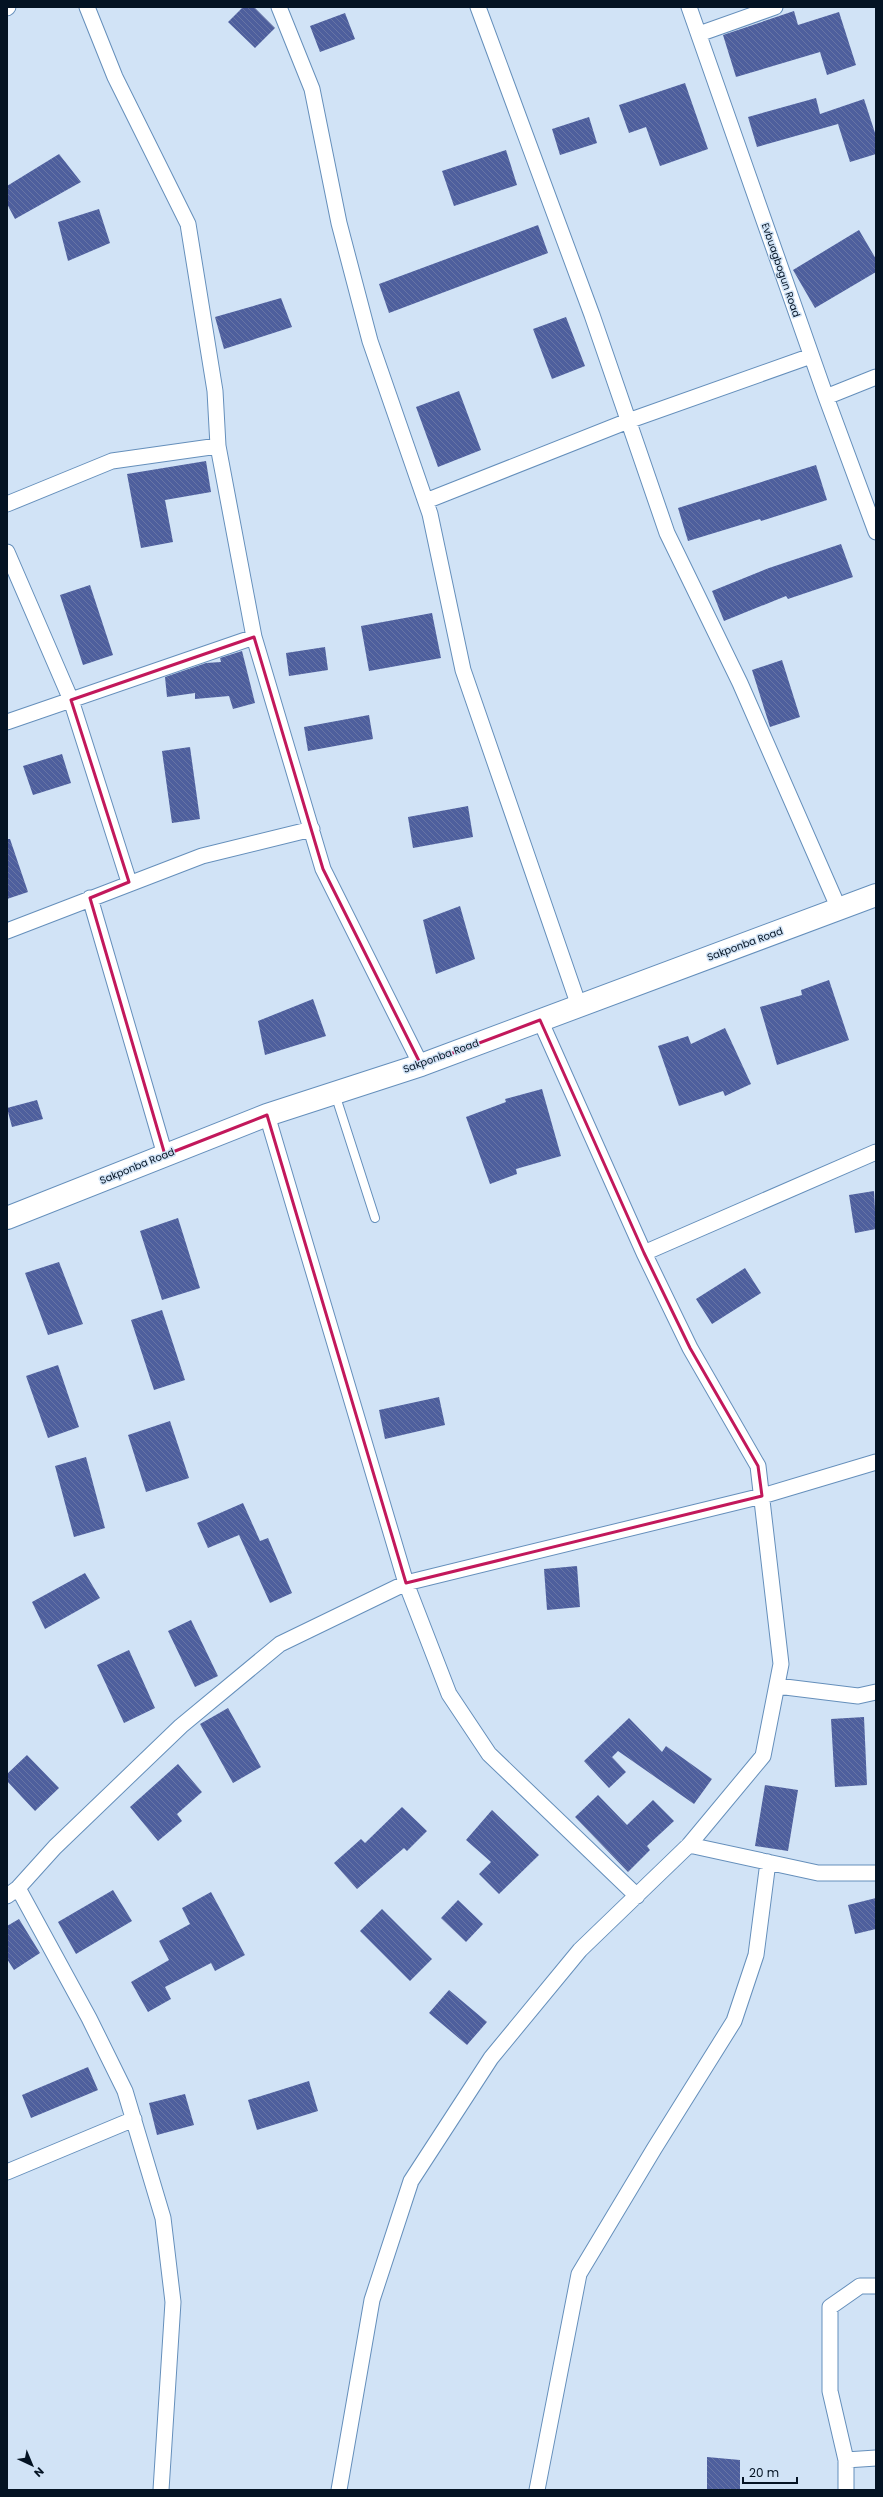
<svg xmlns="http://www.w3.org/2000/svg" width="883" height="2497" viewBox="0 0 883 2497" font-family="Poppins,sans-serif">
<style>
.building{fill:url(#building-back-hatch)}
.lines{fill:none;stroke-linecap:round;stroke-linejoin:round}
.lane-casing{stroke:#658fbb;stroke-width:10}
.street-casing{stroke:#658fbb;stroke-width:17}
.secondary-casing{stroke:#658fbb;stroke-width:24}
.lane{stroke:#fff;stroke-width:8}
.street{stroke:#fff;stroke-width:15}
.secondary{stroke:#fff;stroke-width:22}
.marked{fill:none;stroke:#c2185b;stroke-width:3;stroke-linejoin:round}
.labels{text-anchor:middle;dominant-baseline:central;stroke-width:3;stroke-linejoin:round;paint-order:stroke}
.street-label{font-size:10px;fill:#041323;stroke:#d1e3f6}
</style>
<defs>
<pattern id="building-back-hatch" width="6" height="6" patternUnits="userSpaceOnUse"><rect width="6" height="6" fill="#4e5f9d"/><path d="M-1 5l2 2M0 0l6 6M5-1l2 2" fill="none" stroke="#6875a5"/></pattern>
</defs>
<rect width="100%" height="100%" fill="#d1e3f6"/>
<path class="building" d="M243 7H254L275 28 255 48 228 22Z
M794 11 798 25 839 12 856 65 827 75 820 52 736 77 723 35Z
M345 13 355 39 320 52 310 26Z
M685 83 708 149 660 166 646 127 629 133 619 105Z
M816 98 820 114 864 99 876 136V154L850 162 838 124 757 147 748 117Z
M589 117 597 143 560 155 552 129Z
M506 150 517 185 454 206 442 171Z
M59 154 81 182 15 219 7 204V186Z
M99 209 110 243 68 261 58 222Z
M538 225 548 253 389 313 379 284Z
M859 230 876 259V272L815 308 793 270Z
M281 298 292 327 224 349 215 317Z
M566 317 585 366 552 379 533 329Z
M459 391 481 450 438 467 416 407Z
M206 461 211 492 165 500 173 542 141 548 127 474Z
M816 465 827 500 761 521 760 519 688 541 678 508Z
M841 544 853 577 788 599 786 596 724 621 712 591 769 568Z
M90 585 113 655 83 665 60 595Z
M432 613 441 658 369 671 361 626Z
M325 647 328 670 289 676 286 653Z
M242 651 255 703 233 709 229 696 195 699V693L167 697 165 677 206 663 221 662 220 658Z
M782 660 800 717 770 727 752 670Z
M369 715 373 739 308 751 304 727Z
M190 747 200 819 172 823 162 751Z
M62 754 71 783 33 795 23 766Z
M468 806 473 837 413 848 408 817Z
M7 839H10L28 892 7 899Z
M460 906 475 959 436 974 423 920Z
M829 980 849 1040 777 1065 760 1007 802 995 801 990Z
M313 999 326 1036 265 1055 258 1021Z
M725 1028 751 1084 725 1096 723 1091 679 1106 658 1046 688 1036 691 1044Z
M542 1089 561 1156 516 1169 517 1174 490 1184 466 1117 506 1102 505 1099Z
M37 1100 43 1119 12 1127 7 1108Z
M874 1191 876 1229 855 1233 849 1195Z
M178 1218 200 1288 162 1300 140 1231Z
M59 1262 83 1324 48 1335 25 1273Z
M745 1268 761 1293 712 1324 696 1299Z
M162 1310 185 1380 154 1390 131 1320Z
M58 1365 79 1427 48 1438 26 1376Z
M439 1397 445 1425 385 1439 379 1410Z
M170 1421 189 1478 146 1492 128 1435Z
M86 1457 105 1528 74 1537 55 1466Z
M243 1503 260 1541 268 1538 292 1593 270 1603 239 1535 208 1548 197 1523Z
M577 1566 580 1607 547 1610 544 1569Z
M85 1573 100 1598 45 1629 32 1602Z
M191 1620 218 1676 195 1687 168 1631Z
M129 1650 155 1708 124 1723 97 1665Z
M228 1708 261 1767 233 1783 200 1724Z
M864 1717 867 1785 835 1787 831 1719Z
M629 1718 662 1752 666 1746 712 1779 694 1804 618 1751 612 1757 626 1772 609 1788 584 1761Z
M27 1755 59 1788 35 1811 7 1781V1774Z
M178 1764 202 1792 177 1814 182 1821 158 1841 130 1807Z
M765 1785 798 1790 788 1851 755 1846Z
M598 1795 627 1825 653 1800 674 1821 647 1846 650 1850 628 1872 575 1817Z
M402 1807 427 1831 407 1851 404 1848 357 1889 334 1863 361 1839 365 1843Z
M492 1810 539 1855 499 1894 479 1874 491 1862 466 1840Z
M113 1890 132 1921 76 1954 58 1922Z
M211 1892 245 1955 215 1971 211 1963 165 1987 171 1999 148 2012 131 1982 169 1960 159 1941 190 1924 182 1908Z
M876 1898V1929L855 1934 848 1905Z
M458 1900 483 1924 466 1942 441 1918Z
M382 1909 432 1959 410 1981 360 1931Z
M19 1919 40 1953 14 1970 7 1959V1926Z
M449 1990 487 2022 467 2045 429 2013Z
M88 2067 98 2090 31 2118 22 2095Z
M309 2081 318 2111 257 2130 248 2100Z
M185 2094 194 2125 157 2135 149 2103Z
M707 2457 740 2460V2490H707Z"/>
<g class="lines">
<g class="lane-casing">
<path id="lane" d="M335 1094 375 1218"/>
</g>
<g class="street-casing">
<path id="street" d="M87 7 115 77 188 224 215 391 218 446 254 637 323 869 421 1065
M279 7 312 89 339 223 370 341 430 514 463 670 579 1006
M478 7 592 315 667 533 740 683 839 909
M689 7 826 397 876 532
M7 8 8 7
M699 34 775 7
M826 397 876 377
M426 501 628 421 811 356
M7 504 112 461 218 446
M7 552 71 700 129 882
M7 722 254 637
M90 898 165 1155
M7 931 202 856 312 829
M267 1115 406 1583 449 1694 489 1754 637 1896
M644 1253 876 1152
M777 1686 858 1696 876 1692
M689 1845 818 1873H876
M18 1888 89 2018 125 2091 163 2218 173 2302 161 2490
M7 1896 18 1888 55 1847 181 1726 280 1644 406 1583 762 1496 876 1462
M7 2172 134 2119
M846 2460 876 2458
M339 2490 372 2300 411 2181 491 2058 580 1950 689 1845 763 1756 781 1664 758 1466 690 1348 644 1253 540 1020
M537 2490 579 2274 654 2149 734 2021 756 1955 768 1862
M846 2490V2460L830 2391V2307L860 2286H876"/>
</g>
<g class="secondary-casing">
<path id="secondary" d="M7 1218 267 1115 421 1065 876 895"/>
</g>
<use href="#lane" class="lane"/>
<use href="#street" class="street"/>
<use href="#secondary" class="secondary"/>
</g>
<path class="marked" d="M254 637 323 869 421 1065 540 1020 644 1253 690 1348 758 1466 762 1496 406 1583 267 1115 165 1155 90 898 129 882 71 700Z"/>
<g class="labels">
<g class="street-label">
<text transform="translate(781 270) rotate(71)">Evbuagbogun Road</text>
<text transform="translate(745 944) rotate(-20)">Sakponba Road</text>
<text transform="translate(441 1056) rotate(-20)">Sakponba Road</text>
<text transform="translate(137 1166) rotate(-22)">Sakponba Road</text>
</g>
</g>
<rect width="883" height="2497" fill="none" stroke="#041323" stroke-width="16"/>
<g transform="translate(32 2465) rotate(136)" stroke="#d1e3f6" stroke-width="3" paint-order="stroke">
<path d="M0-3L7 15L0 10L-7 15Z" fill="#041323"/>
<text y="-6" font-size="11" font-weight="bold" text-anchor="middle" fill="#041323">N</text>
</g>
<path d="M743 2477v6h54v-6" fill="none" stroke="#041323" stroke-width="2"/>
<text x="749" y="2477" font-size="12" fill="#041323" stroke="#d1e3f6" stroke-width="3" paint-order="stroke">20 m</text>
</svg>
